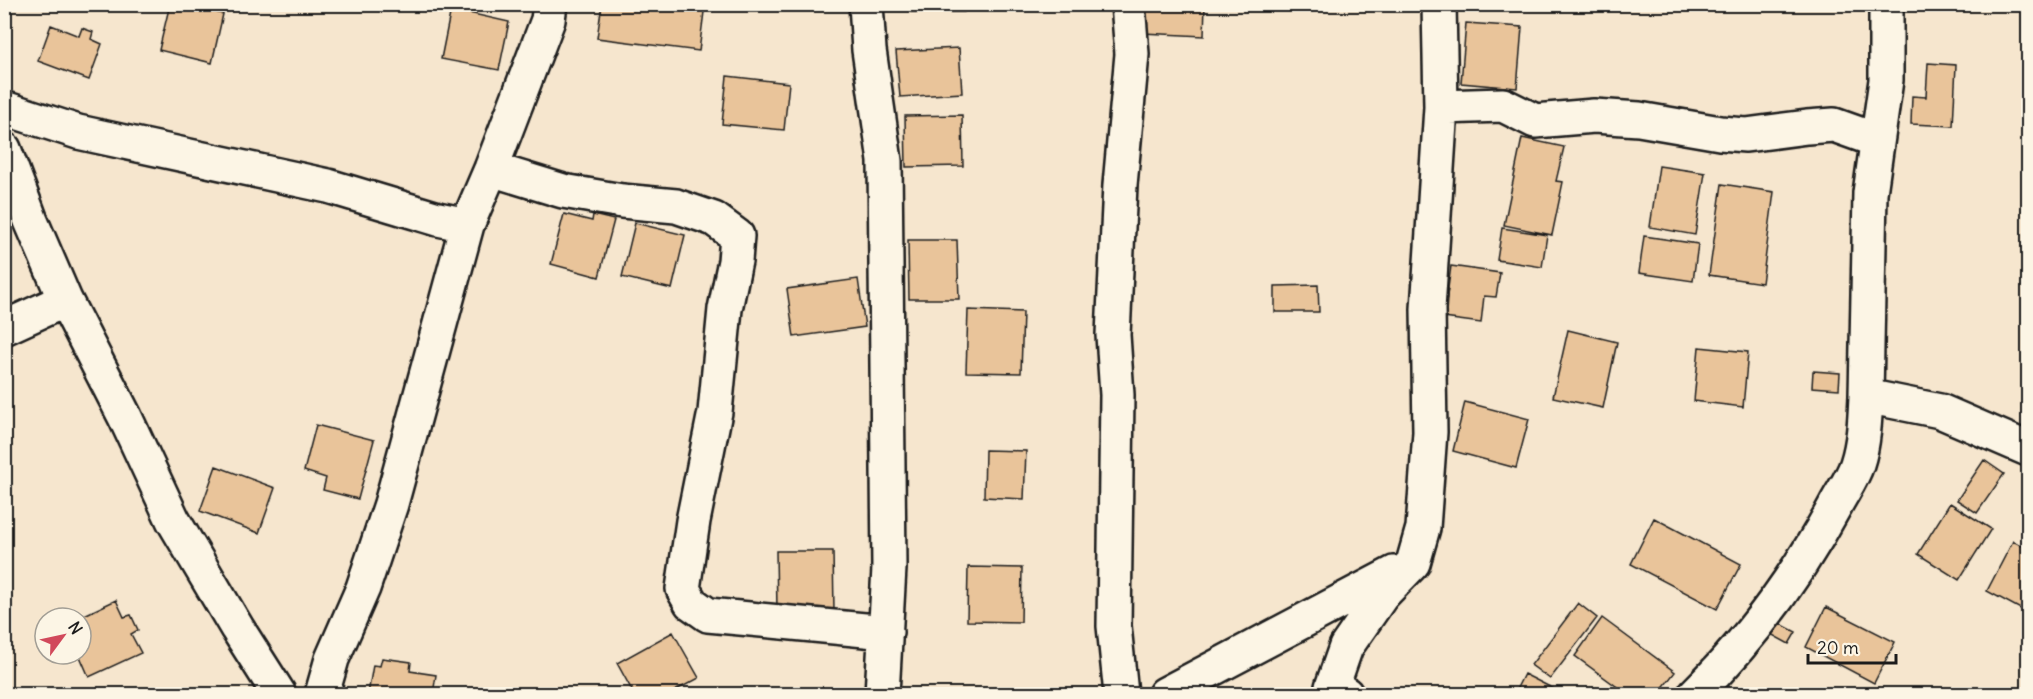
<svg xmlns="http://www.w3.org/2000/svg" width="2033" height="699" viewBox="0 0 2033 699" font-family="Delius,sans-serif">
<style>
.building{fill:#e9c49a;stroke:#1c1c1c;stroke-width:1.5}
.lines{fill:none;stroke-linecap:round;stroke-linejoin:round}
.minor-casing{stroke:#1c1c1c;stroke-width:38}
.minor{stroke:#fcf5e5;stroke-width:33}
</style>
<rect width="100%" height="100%" fill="#f6e6ce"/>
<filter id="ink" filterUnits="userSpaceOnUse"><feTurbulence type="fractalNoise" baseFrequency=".0167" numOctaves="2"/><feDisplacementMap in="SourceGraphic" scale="12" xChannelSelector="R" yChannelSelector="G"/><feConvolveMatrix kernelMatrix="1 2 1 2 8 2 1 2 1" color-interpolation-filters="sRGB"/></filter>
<g filter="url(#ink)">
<path class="building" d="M170 4H182L223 14 212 63 159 50Z
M602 4H705L699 51 597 38Z
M911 4H964V12H911Z
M1143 4H1205L1204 36 1142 33Z
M451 9 509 22 499 70 441 59Z
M1466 23 1522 27 1517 88 1461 83Z
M51 25 79 36 82 28 93 32 91 39 102 44 89 80 38 61Z
M959 48 962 93 900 97 896 51Z
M1928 63 1956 65 1953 126 1911 124 1912 96 1926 97Z
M727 76 789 83 784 130 722 124Z
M962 115 963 166 906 167 905 116Z
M1522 138 1564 147 1556 181 1563 182 1552 235 1504 225Z
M1659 166 1705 173 1695 235 1650 227Z
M1722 184 1774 192 1762 283 1709 275Z
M564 214 592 221 593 215 614 220 599 277 551 264Z
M635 223 685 235 672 289 622 277Z
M1502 228 1547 235 1542 267 1497 260Z
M1644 236 1698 244 1693 281 1639 273Z
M908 240H957L959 299H909Z
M1451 266 1500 273 1496 297 1484 296 1481 323 1444 318Z
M858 279 865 327 794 337 787 289Z
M1318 285 1319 312H1275V286Z
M968 310 1023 312 1021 373 966 372Z
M1568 330 1617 342 1603 408 1553 397Z
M1699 347 1748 352 1743 407 1694 401Z
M1813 371 1840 373 1839 389 1812 387Z
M1465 402 1529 419 1516 468 1453 451Z
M316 425 374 440 358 499 323 490 326 478 304 471Z
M985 450 1026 451 1024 499 984 497Z
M1984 460 2004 474 1977 513 1957 500Z
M216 466 275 488 259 533 200 511Z
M1950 503 1991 529 1959 580 1918 554Z
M1654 518 1741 564 1717 609 1631 564Z
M2013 541 2028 549V613L1987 591Z
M776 551H833L834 611 777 610Z
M968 567 1022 568 1021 622 967 621Z
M116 600 124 617 131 615 138 630 131 634 141 653 89 677 79 654H81V618H78Z
M1578 603 1597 618 1550 679 1531 665Z
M1826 607 1895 642 1874 683 1806 647Z
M1602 618 1675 672 1658 694H1627L1575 656Z
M1773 620 1796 632 1789 644 1767 632Z
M673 632 699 678 669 694H634L617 663Z
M382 658 411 662 410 671 436 675 433 694H368L373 665 380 666Z
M1524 674 1564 694H1514Z"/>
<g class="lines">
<g class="minor-casing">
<path id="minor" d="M866 4 869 50 885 161 889 568 882 694
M1441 107 1503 105 1535 121 1594 116 1639 119 1720 133 1746 135 1807 127 1834 125 1876 140
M4 108 78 132 328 186 438 219 467 225
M4 149 31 221 65 300 125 417 173 520 237 628 279 694
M491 169 563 191 622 201 676 206 714 219 737 236 735 261 725 309 715 412 693 521 683 589 691 603 708 615 886 632
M4 328 65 300
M1866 396 1940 411 2028 449
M322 694 332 659 363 588 391 504 467 225 491 169 548 20 550 4
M1121 694 1114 626 1117 395 1113 335 1120 185 1132 54 1128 4
M1165 694 1394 573
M1346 694 1332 687 1346 647 1382 595 1413 563 1423 528 1430 432 1428 309 1441 107 1439 4
M1695 694C1751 639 1799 573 1836 504 1843 491 1853 477 1857 464 1864 443 1865 418 1866 396L1870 193 1886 80V4"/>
</g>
<use href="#minor" class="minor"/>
</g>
</g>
<rect width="2033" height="699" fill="none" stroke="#fcf5e5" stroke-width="24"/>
<rect x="12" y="12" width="2009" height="675" fill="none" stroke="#1c1c1c" stroke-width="2" filter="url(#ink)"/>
<g transform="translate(63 636) rotate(57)"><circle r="28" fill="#fcf5e5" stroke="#a29e95" stroke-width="1.5"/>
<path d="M0-4.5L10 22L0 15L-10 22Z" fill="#d1495b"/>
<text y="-9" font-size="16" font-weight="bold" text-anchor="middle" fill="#1c1c1c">N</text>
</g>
<path d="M1808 654v9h88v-9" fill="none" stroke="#1c1c1c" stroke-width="3"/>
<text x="1817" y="654" font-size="18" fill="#1c1c1c" stroke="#fcf5e5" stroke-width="4.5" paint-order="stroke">20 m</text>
</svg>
